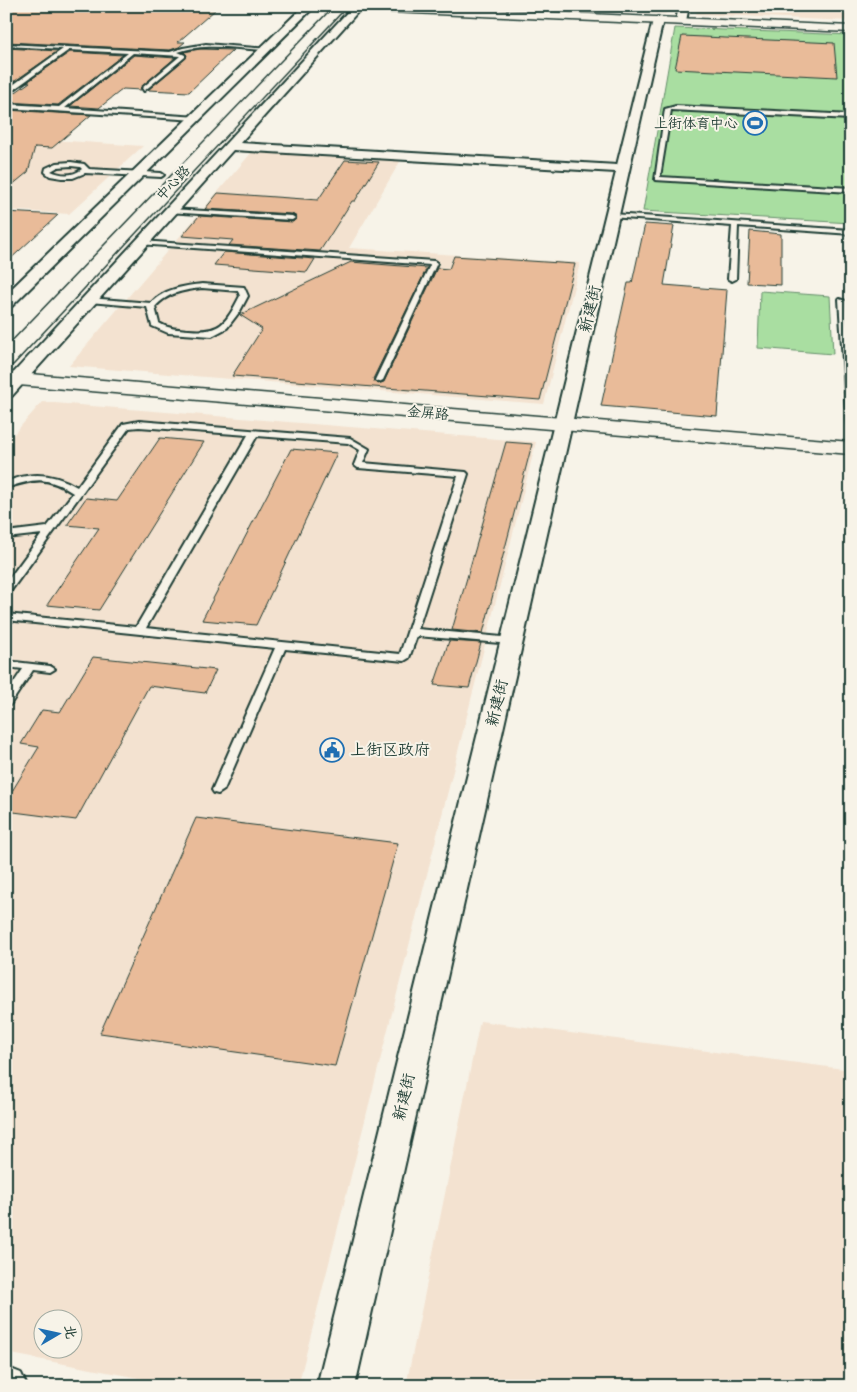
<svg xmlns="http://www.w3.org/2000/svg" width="857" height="1392" viewBox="0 0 857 1392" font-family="'Comic Neue','LXGW WenKai TC',sans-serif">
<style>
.built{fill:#f3e2d0;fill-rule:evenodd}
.green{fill:#a9dea1;stroke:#648e6a}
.building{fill:#e9bb99;stroke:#1f3d34}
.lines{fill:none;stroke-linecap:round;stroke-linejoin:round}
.lane-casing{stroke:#1f3d34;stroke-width:4}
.street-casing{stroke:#1f3d34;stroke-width:4}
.secondary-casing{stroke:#1f3d34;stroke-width:3}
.lane{fill:#f7f3e8;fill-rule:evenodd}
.street{fill:#f7f3e8;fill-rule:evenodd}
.secondary{fill:#f7f3e8;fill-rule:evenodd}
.labels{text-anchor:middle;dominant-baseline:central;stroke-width:4;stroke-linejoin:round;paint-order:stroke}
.far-poi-label{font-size:14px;fill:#1f3d34;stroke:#f7f3e8;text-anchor:end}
.far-street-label{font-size:14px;fill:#1f3d34;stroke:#f7f3e8}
.street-label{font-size:16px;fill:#1f3d34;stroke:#f7f3e8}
.poi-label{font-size:16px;fill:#1f3d34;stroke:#f7f3e8;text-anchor:start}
</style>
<rect width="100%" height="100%" fill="#f7f3e8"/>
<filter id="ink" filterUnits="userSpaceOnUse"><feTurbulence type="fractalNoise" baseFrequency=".02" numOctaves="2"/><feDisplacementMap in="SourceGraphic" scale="10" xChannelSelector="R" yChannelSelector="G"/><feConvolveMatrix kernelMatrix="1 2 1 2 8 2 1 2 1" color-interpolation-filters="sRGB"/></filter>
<g filter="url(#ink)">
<path class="built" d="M494 6H668L666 14Z
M698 6H851V21L696 14Z
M6 138 7 137 143 146 69 214 6 210Z
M252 152 401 160 349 248 580 263 544 404 69 366Z
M42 402 536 442 298 1386H181L6 1353V443ZM42 1320H72V1350H42Z
M480 1021 851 1070V1386H406Z"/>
<path class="green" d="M675 28 851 35V223L643 211Z
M760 291 830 296 833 354 758 348Z"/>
<path class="building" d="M17 6H125L215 10 178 42H185L179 47 170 50 6 42V13Z
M682 36 834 43 837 77 675 69Z
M6 48 58 51 15 81H6Z
M200 49 233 50 189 92 148 90 186 58 187 55 184 52Z
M70 52 123 55 58 105 6 102V99L30 82H27Z
M134 55 175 58 141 87V90L123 89 99 108 70 106Z
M6 110 91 115 52 148 35 147 28 172 6 190Z
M345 160 379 162 355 201H352L320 251 229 245 233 240 182 236 199 216 293 222 297 217 292 214 205 209 218 193 318 200Z
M6 212 58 215 6 263Z
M645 224 674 226 664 285 727 290 717 416 601 406 628 283H632Z
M750 231 781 234V285L747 283Z
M224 252 315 259 307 272 214 265Z
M454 256 575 264 540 400 232 376 262 329 240 315 351 262 427 268 373 379 378 384 384 382 437 268 449 269Z
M160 438 204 442 99 610 47 605 99 528 67 525 86 498 117 501Z
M506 442 532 444 483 633 452 630Z
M291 449 337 453 256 625 202 620Z
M449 641 481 643 469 688 434 685Z
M93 657 216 670 205 693 149 686 76 820 6 811V801L39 747 21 744 42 710 60 712Z
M196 818 398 843 335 1066 100 1033Z"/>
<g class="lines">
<g class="lane-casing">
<path id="lane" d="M6 44 170 52 183 48 206 44 269 49 267 50C238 49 206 42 178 52L185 55V57L144 91 142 88 180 56 133 53 65 108 198 117 196 120 6 108V104L59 107 128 53 69 50 6 95V90L63 49 6 46Z
M676 106 851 115V119L671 110 660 177 851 188V192L655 180 665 109Z
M71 162 84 164 89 169 161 173 164 175 161 177 85 173 73 178H62L50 176 45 172 46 168 57 163ZM71 166 80 167 82 169C73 176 62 176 51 171L58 167Z
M170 209 292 216 295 218 292 220 168 212 167 211Z
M612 214 851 230V234L738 226 736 279 732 281 728 279 732 226 610 217 609 216Z
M141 241 434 261 437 263 383 380 379 382 375 380 430 265 139 244 138 243Z
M202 284 244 287 248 296 240 311 227 328 212 336 168 333 152 326 147 307 89 302 85 300 89 298 151 303C164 289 184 286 202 284ZM202 288 238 291 240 296C226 323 221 333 189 330 177 329 169 329 159 323L155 307C167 293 184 290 202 288Z
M839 299 846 301 851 366V427L847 424Z
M139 421 350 438 369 449 363 463 466 472 468 474 418 629 512 638 517 641 512 644 417 636 409 658 404 661 285 649 224 790 218 794 214 793 212 790 275 648 6 620V614L136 627 248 435 139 427 129 428 10 592 6 593V583L42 534 6 538V532L47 527 73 493C45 475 35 479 6 488V482C31 471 54 473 77 487L123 424ZM257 436 348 443 360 450 354 465 358 468 458 476 400 654 146 628Z
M6 661 50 666 55 669 50 672 33 670 10 705 6 706V694L23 669 6 667Z"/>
</g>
<g class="street-casing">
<path id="street" d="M304 6H315L12 306 6 308V294Z
M353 6H363L240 143 617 165 653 20 658 17 663 20 355 1386H317L616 172 233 150 12 396 6 397V381Z
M679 6H689L686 21 681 24 676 21Z
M6 1367 21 1373 27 1386H6Z"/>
</g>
<g class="secondary-casing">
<path id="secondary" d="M327 6H412L851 26V32L343 10 13 364 6 366V348L332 9Z
M6 372 851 442V454L6 384Z"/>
</g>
<use href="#lane" class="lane"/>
<use href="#street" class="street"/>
<use href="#secondary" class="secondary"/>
</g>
</g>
<defs>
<g id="stadium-ring" transform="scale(1.25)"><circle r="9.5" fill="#f7f3e8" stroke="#1f6fb2" stroke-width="1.5"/><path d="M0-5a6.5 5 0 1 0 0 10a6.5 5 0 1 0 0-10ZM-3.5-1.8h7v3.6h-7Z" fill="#1f6fb2"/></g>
<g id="civic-ring" transform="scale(1.25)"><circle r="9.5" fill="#f7f3e8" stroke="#1f6fb2" stroke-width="1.5"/><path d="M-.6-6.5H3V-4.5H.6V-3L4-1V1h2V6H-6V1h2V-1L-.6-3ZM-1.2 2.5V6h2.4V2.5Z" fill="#1f6fb2"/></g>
</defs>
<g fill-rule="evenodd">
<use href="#stadium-ring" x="755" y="123"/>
<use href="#civic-ring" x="332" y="750"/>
</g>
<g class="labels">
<g class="far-poi-label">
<text x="738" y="123">上街体育中心</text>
</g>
<g class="far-street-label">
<text transform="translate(173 183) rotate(-46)">中心路</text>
<text transform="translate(428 413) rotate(5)">金屏路</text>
</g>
<g class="street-label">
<text transform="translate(590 309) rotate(-77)">新建街</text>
<text transform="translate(497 703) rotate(-77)">新建街</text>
<text transform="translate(404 1097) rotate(-77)">新建街</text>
</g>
<g class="poi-label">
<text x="350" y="750">上街区政府</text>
</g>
</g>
<rect width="857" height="1392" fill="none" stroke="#f7f3e8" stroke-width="25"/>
<rect x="12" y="12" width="832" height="1367" fill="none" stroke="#1f3d34" stroke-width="2" filter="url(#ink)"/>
<g transform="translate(58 1334) rotate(81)"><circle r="24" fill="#f7f3e8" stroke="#a1aaa0"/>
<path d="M0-4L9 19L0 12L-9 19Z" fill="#1f6fb2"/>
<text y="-8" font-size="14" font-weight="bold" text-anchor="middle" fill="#1f3d34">北</text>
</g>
</svg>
